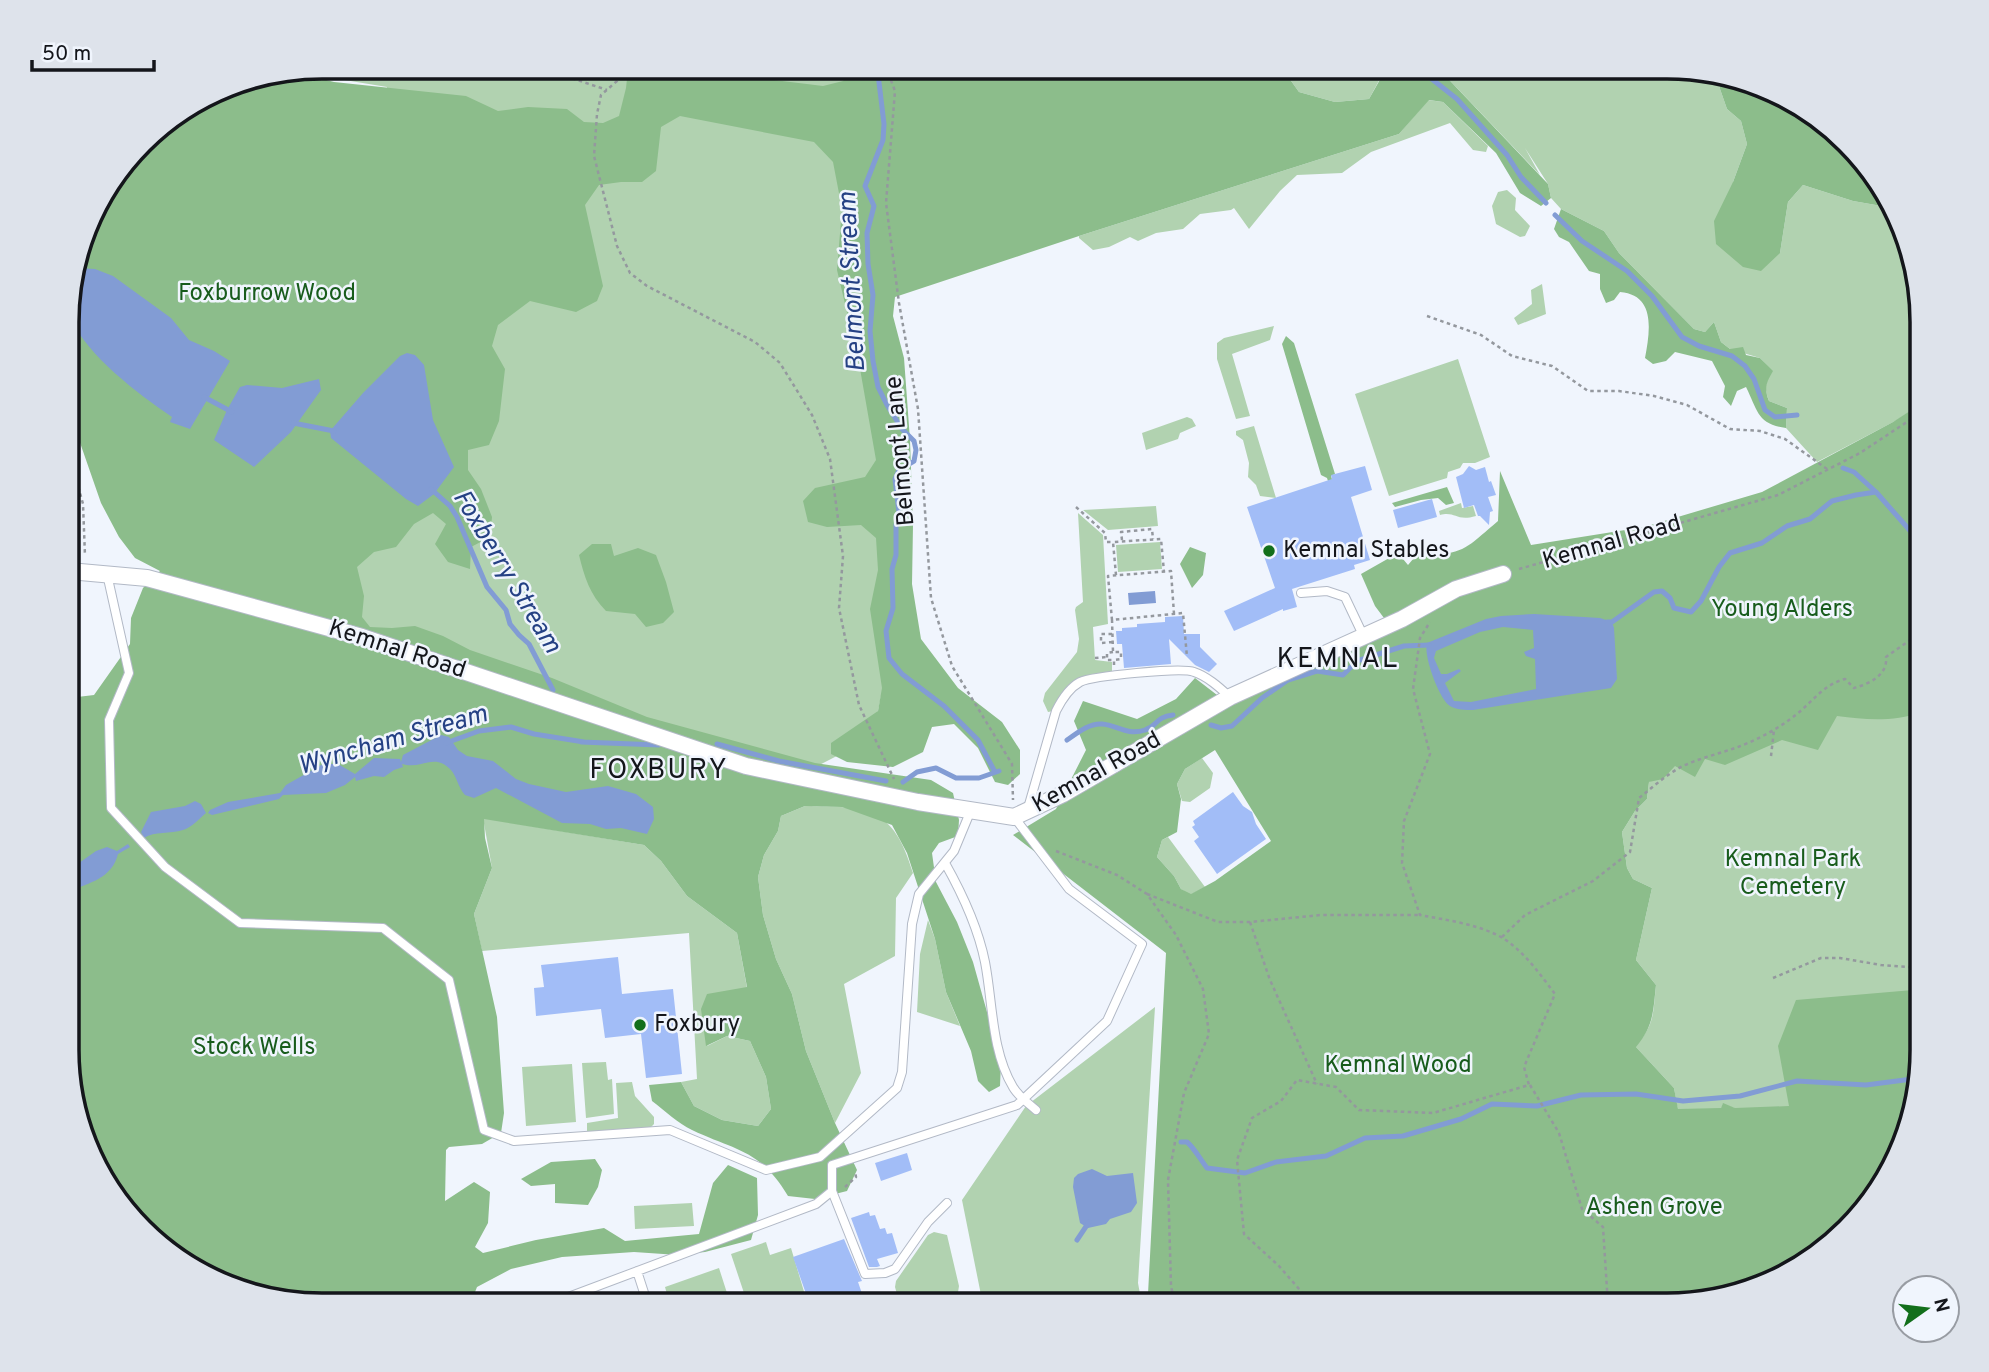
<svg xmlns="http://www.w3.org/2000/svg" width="1989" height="1372" viewBox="0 0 1989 1372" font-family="Overpass,sans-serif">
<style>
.green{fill:#b1d2b0}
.forest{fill:#8cbd8b;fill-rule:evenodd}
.water{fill:#829cd4;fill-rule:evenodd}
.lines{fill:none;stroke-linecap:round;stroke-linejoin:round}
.stream{stroke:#829cd4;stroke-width:5}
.building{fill:#a2bdf7}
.service-casing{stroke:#b2b9c6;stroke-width:10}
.minor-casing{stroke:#b2b9c6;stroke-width:18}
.path{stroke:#94989e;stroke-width:2.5;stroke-dasharray:3.5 3.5;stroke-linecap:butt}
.service{stroke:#fff;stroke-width:8}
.minor{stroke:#fff;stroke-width:16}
.poi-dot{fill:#126f1b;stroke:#f0f5fd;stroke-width:2.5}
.labels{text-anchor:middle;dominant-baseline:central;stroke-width:5;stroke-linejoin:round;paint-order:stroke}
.park-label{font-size:24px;fill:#185c1c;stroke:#f0f5fd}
.street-label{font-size:24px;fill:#14161b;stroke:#f0f5fd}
.poi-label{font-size:24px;fill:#14161b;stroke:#f0f5fd;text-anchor:start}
.water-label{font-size:26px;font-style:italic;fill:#254184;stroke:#f0f5fd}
.quarter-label{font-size:28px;letter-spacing:2px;fill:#14161b;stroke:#f0f5fd}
.rim{fill:none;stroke:#14161b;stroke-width:3.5}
</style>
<rect width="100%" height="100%" fill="#f0f5fd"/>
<path class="green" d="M322 67H887L850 216 908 628 881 696 878 711 862 743 767 792 361 626 329 494 387 87 296 72Z
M1285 67H1380L1382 75 1369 99 1335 102 1299 92 1284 71Z
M1437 67H1684L1719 74 1720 89 1727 109 1741 121 1747 144 1733 182 1780 253 1788 202 1803 185 1853 201 1893 208 1922 305V403L1897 420 1817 462 1786 428 1787 408 1769 401C1764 388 1765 383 1772 371L1760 358 1730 349 1721 342 1714 322 1705 332 1694 329 1619 253 1604 231 1561 209 1551 198 1548 184 1525 148 1540 175Z
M1428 100 1443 102 1488 146 1486 152 1473 150 1450 123 1371 152 1342 173 1297 175 1280 191 1249 229 1234 208 1231 210 1200 214 1183 229 1156 233 1138 241 1130 237 1109 247 1093 250 1079 238V236L1399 134Z
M1507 190 1516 198 1515 210 1530 226 1525 236 1520 237 1496 224 1492 206 1498 192Z
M1542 284 1546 314 1518 325 1514 318 1532 304 1531 290Z
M1274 326 1270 340 1232 354 1250 416 1236 419 1217 359V343L1224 338Z
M1458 359 1490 457 1475 463H1463L1460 468 1448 472 1447 478 1389 496 1355 394Z
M1187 417 1192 419 1196 426 1180 433 1178 439 1146 450 1142 433Z
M1254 426 1276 498 1260 496 1256 485 1248 477 1249 463 1243 440 1236 435V431Z
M1461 503 1462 508 1473 506 1476 516C1456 522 1456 511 1440 515L1439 511Z
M1156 506 1158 526 1108 530 1083 510Z
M1078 513 1103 535 1108 624 1093 627 1095 660 1112 662V673L1084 677 1053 711 1048 712 1043 701 1045 693 1077 652 1079 639 1075 610 1076 607 1083 602Z
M1160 542 1162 569 1118 572 1116 545Z
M1922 696V1022L1912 990 1794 1130 1723 1104 1712 1131 1680 1122 1674 1088 1635 1046C1655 1025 1653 1013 1656 985L1636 960 1652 888 1633 879 1627 868 1622 832 1635 811 1647 799 1649 782 1675 765 1704 759 1866 703Z
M1202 758 1213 773 1210 788 1190 802 1182 801 1177 784 1185 769Z
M805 806C868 807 893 806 913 873L896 898 895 956 844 984 861 1073 835 1123 806 1051 792 994 776 959 763 915 758 877 764 855 778 831 781 816Z
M483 818 644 845 661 861 687 896 737 933 747 988 707 1046 727 1036 750 1041 766 1077 771 1109 758 1126 722 1120 694 1106 681 1082 697 1079 689 933 482 951 474 914 492 868Z
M1168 837 1205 887 1190 895 1181 889 1174 876 1157 857 1162 840Z
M928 920 935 939 946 992 960 1026 917 1012 920 954Z
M1155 1007 1138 1283 1142 1305H983L962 1200 1026 1106Z
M606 1062 608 1080 612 1079 614 1114 586 1118 582 1063Z
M572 1064 576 1122 526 1126 522 1067Z
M632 1082 635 1096 654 1117V1124L648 1130 587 1134V1123L618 1118 616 1083Z
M692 1203 694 1226 635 1229 634 1206Z
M934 1232 947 1235 959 1286 956 1305H900L895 1287 896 1281 928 1235Z
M766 1242 770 1255 791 1248 808 1305H748L731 1254Z
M719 1268 727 1293 690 1305H670L665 1287Z"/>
<path class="forest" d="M632 67H692L716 73 823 86 843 81 856 67H1285L1284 71 1299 92 1335 102 1369 99 1382 76 1380 67H1437L1548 184 1551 198 1541 206 1520 193 1496 153 1443 102 1429 100 1399 134 1079 236 895 297 893 316 904 358 910 440 913 525 912 584 921 639 958 688 1002 722 1020 750V774L1008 785 995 782 978 748 954 724 932 727 923 752 893 767 847 762 831 754V743L878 711 882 688 870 609 878 570 876 538 861 525 827 527 808 522 803 501 815 488 865 477 876 460 859 363 837 270 842 209 833 162 814 142 680 116 661 127 656 171 642 182H621L599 185 585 205 603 286 597 301 576 312 530 301 498 325 492 346 505 369 499 421 489 445 468 450V470L481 489 492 517 490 537 471 547 470 569 448 562 435 544 446 524 433 513 414 524 396 547 374 552 357 567 364 596 362 617 370 627 392 628 415 626 443 636 470 650 552 678 647 717 815 763 931 780 953 793 959 820 958 836 939 843 932 853 936 882 957 922 973 962 1001 1062 1000 1086 989 1092 978 1081 971 1051 946 992 935 939 907 853 892 825 842 807 805 806 781 816 778 831 764 855 758 877 763 915 776 959 792 994 806 1051 835 1123 857 1170 847 1191 815 1199 788 1196C760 1149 736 1151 692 1130 678 1123 665 1111 652 1101L649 1085 681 1082 694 1106 722 1120 758 1126 771 1109 766 1077 750 1041 727 1036 706 1046 701 1009 707 994 747 987 737 933 687 896 661 861 644 845 484 819 485 838 492 868 474 914 497 1017 504 1113 501 1133 482 1144 449 1147 446 1150 445 1201 474 1182 490 1192 488 1223 475 1247 483 1253 536 1240 604 1228 625 1241 699 1234 713 1183 728 1165 757 1178 758 1215 751 1240 705 1252 678 1255 634 1252 562 1257 511 1269 477 1287 470 1305H305L239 1292 167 1253 100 1178 69 1083V698L94 695 130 644 131 618 143 588 160 571 135 558 119 537 101 503 69 411V289L93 208 153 130 224 86 295 72 334 82 466 96 498 111 528 107 567 109 584 122 603 123 619 116 626 88 628 70Z
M1719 74 1750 80 1822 119 1889 194 1893 208 1853 201 1803 185 1788 202 1780 253 1761 271 1743 267 1716 244 1714 221 1733 182 1747 144 1741 121 1727 109 1720 89Z
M1561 209 1604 231 1619 253 1694 329 1705 332 1714 322 1721 342 1730 349 1743 347 1746 355 1760 358 1773 371C1766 383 1764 388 1769 401L1787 408 1786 428C1757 424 1758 411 1746 387L1737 391 1731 406 1723 397 1725 386 1712 361 1675 352 1666 361 1653 364 1645 358C1650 331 1656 295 1620 292L1614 300 1606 303 1600 289V274L1589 271 1569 242 1559 237 1554 229Z
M1286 336 1294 343 1335 474 1331 476 1349 536 1346 537 1327 478 1321 475 1282 344Z
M1922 403V712C1893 722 1867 720 1837 716L1818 750 1782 740 1725 765 1705 759 1695 777 1675 766 1663 779 1649 782 1647 799 1635 811 1622 832 1627 868 1633 879 1652 888 1636 960 1656 985C1653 1012 1654 1025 1636 1047L1674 1088 1678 1109 1721 1108 1723 1103 1735 1108 1789 1106 1778 1046 1796 1000 1913 990 1922 1022V1067L1909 1133 1870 1205 1781 1279 1668 1305H1151L1148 1294 1166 953 1013 835 1056 809 1086 750 1074 721 1083 701 1137 719 1176 699 1195 678 1230 705 1384 618 1375 606 1361 574 1398 553 1408 565 1419 552C1462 558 1467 547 1498 521L1500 471 1531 545 1644 527 1762 492 1893 422ZM1215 750 1271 841 1215 881 1191 894 1181 889 1174 876 1157 857 1162 840 1177 832 1181 799 1177 784 1185 769Z
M1447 487 1454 503 1446 505 1438 498 1421 500 1395 507 1392 503Z
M592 544H611L614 556 638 548 656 555 666 582 674 612 663 623 646 627 635 614 606 611C590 595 584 576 579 555Z
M1190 547 1206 553 1203 575 1192 588 1180 564Z
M595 1159 602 1170 598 1187 588 1205 555 1203V1184L531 1186 521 1179 551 1162Z"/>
<path class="water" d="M78 268 95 269 113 276 171 318 189 340 214 351 230 361 190 429 170 422 172 417C137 393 89 357 70 318 68 313 69 307 69 302L76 306C87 291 74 284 75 269Z
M407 353 415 355 424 365 433 420 454 467 434 494 418 506 406 499 331 438 330 431 363 393 400 356Z
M319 379 321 390 291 432 254 467 214 440 227 410 240 387 247 385 282 388Z
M1155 591 1156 603 1129 605 1128 593Z
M1534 614 1600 618 1612 622 1614 628 1617 679 1611 688 1473 710C1466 710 1456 710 1450 706 1439 699 1423 655 1427 643L1486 619 1501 616ZM1503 627 1533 630 1534 648 1524 652 1526 656 1535 659 1536 689 1471 702 1454 701 1445 683 1461 671 1459 669 1447 674H1441L1434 658 1436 651 1480 632Z
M441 735 449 737 458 750 467 756 493 761 516 779 529 784 566 792 608 786 636 794 653 807 654 819 647 834 621 828 606 829 590 824 562 823 496 788 474 798 465 795C458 787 457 777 451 770 434 752 422 770 402 764L403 767 394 770 384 777 374 776 356 781 355 777 345 785 326 793 283 795 279 799 212 815 208 813 210 810 228 802 280 793 286 785 323 764H338L355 774 374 758 400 759 401 762 403 755Z
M195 801 201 804 206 813C199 819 192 827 183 830 170 834 155 831 144 838L141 832 151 812 185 806Z
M128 844 130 847 118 854C112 878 90 883 69 891V870L96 851 107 847 117 851Z
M1092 1169 1107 1176 1133 1173 1137 1203 1131 1212 1110 1219 1106 1224 1088 1228 1080 1223 1073 1187 1074 1178 1078 1174Z"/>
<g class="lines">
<path class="stream" d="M871 67 878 74 884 124 883 140 865 186 874 206 867 233 868 264 873 295 870 331 873 361 878 387 887 405 902 429 914 441 916 450 914 461 899 470 895 479 899 513 896 525V555L892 569 893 608 886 631 889 658 902 674 944 706 978 740 995 772
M1422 67 1428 76 1457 99 1507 155 1521 177 1546 203
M1555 215 1582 241 1627 271 1652 296 1682 337 1699 346 1732 356 1745 366 1754 379 1765 410 1775 417 1797 415
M204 397 232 412
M293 423 334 431
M1843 468 1854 472 1876 492
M431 489 450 506 457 517 487 587 506 610 510 624 519 635 529 644 553 690
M1607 622H1612L1654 592 1662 591 1670 598 1674 608 1691 612 1701 601 1719 567 1730 553 1762 543 1787 526 1810 519 1832 501 1856 495 1876 492 1913 534 1922 539
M1211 725 1221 728 1232 726 1262 698 1288 680 1317 671 1343 675 1357 661 1404 646 1429 645
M1067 740C1077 733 1089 723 1102 724 1117 725 1127 736 1145 730 1158 726 1155 717 1173 715
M581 742 659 745
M446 743 479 731 511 727 534 734 584 742
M717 744 779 761 886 781
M903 782 917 772 936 768 956 778H979L999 771
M1181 1142H1187C1195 1149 1200 1159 1207 1168L1245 1173 1276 1162 1326 1156 1365 1138 1403 1136 1461 1119 1492 1104 1537 1106 1581 1095 1636 1094 1683 1101 1740 1096 1797 1081 1866 1085 1920 1078
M1077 1240 1089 1222"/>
</g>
<path class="building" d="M1365 466 1372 490 1351 497 1370 560 1354 565 1355 569 1292 589 1297 607 1283 611V609L1234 631 1224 611 1275 588 1247 507 1332 479 1331 475Z
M1469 466 1476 470 1485 467 1489 482 1491 481 1496 495 1488 497 1493 511 1490 512 1489 525 1480 516H1478L1474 505 1464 508 1456 477 1463 474Z
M1432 499 1437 517 1398 528 1393 510Z
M1183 616 1184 634H1200V647L1217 664 1209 672 1195 665 1169 639 1171 664 1124 668 1122 644H1117L1116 631H1122V628L1137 627V624L1165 622V617Z
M1233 792 1243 806 1252 812 1256 824 1266 839 1217 874 1194 841 1199 837 1192 827 1195 825 1193 821Z
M618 957 622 994 673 989 682 1074 646 1078 641 1034 605 1038 601 1009 536 1016 534 988 544 987 541 965Z
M907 1153 912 1170 881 1181 875 1163Z
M869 1212 870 1216 875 1215 880 1229 885 1228 887 1234 892 1233 898 1253 877 1259 880 1266 877 1267H869L851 1218Z
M844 1239 862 1281 858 1282 866 1305H810L793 1257Z"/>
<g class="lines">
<g class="service-casing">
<path id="service" d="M107 574 129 673 109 720 111 808 165 867 240 923 383 928 449 980 484 1130 514 1141 670 1130 766 1170 820 1157 897 1088 902 1072 912 924 919 894 954 851 971 810
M1301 593 1327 591 1345 597 1363 635
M1028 808 1056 711C1061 701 1069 688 1080 682 1092 676 1182 667 1194 672 1207 676 1220 688 1230 697
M945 863C963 895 978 927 985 962 993 1003 991 1050 1013 1087 1018 1096 1028 1103 1036 1110
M947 1203 928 1222 895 1269 885 1273 865 1274 832 1191V1165L1017 1105 1107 1021 1142 944 1069 889 1014 817
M637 1271 648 1305
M547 1305 816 1204 832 1191"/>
</g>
<g class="minor-casing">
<path id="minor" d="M69 571 147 578 362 637 746 766 918 802 1014 817 1063 794 1230 697 1402 619 1456 589 1503 574"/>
</g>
<path class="path" d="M539 67 607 90
M620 67 617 81 601 95 597 114 594 156 617 246 630 273 647 286 755 342 780 363 812 415 830 459 843 556 839 608 859 705 894 779
M712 67 729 71 746 67
M886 67 895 91 886 203 899 303 918 409 931 598 952 666 1012 764 1013 800
M1427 316 1481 335 1512 356 1552 366 1588 391H1619L1654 396 1687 405 1730 429 1760 431 1785 439 1827 469
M69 453 83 504 85 556
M1076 507 1105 533 1106 542H1113
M1122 540 1121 532 1152 529 1153 539
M1519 569 1778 495 1860 453 1922 412
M1116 575 1113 542 1161 539 1164 572
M1112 620 1108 576 1171 571 1174 614
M1112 634H1101V643L1113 642
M1113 652 1107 653V660H1113
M1095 658 1107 657
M1114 665V660L1121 659V652H1113L1112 620 1183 613 1187 657
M1771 756 1774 730
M1056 851 1117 875 1147 894 1176 935 1203 989 1209 1034 1184 1093 1168 1180 1171 1286 1175 1305
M1147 894 1218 922H1250L1321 915H1420
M1250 922 1270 980 1317 1084
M1502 937 1525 915 1593 881 1630 852 1639 798C1653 787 1667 774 1683 766 1700 758 1718 754 1735 748 1755 741 1776 730 1793 717 1811 704 1822 685 1845 679L1854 688C1869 684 1888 675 1886 657L1913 638H1922
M1773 978 1821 958H1840L1881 965 1922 968
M1530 1085 1559 1133 1582 1209 1603 1227 1608 1305
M845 1187 856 1177 855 1171
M1313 1305 1279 1266 1244 1234 1237 1160 1252 1118 1281 1101 1297 1080 1336 1087 1359 1110 1433 1113 1529 1085 1524 1067 1555 994C1540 974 1523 950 1501 937 1477 924 1446 920 1420 915L1402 863 1404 821 1430 754 1413 689 1420 638 1430 622"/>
<use href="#service" class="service"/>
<use href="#minor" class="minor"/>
</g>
<g class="poi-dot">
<circle cx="1269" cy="551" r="7"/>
<circle cx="640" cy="1025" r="7"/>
</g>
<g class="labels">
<g class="park-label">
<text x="267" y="294">Foxburrow Wood</text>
<text x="1782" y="610">Young Alders</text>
<text x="1793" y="860">Kemnal Park<tspan x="1793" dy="28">Cemetery</tspan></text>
<text x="254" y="1048">Stock Wells</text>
<text x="1398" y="1066">Kemnal Wood</text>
<text x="1654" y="1208">Ashen Grove</text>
</g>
<g class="street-label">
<text transform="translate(901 451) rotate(-95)">Belmont Lane</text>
<text transform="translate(1612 543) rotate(-16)">Kemnal Road</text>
<text transform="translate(397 650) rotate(18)">Kemnal Road</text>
<text transform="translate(1097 773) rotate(-29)">Kemnal Road</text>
</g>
<g class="poi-label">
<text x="1283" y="551">Kemnal Stables</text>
<text x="654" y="1025">Foxbury</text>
</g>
<g class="water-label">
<text transform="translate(853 282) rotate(-93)">Belmont Stream</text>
<text transform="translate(506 572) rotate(59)">Foxberry Stream</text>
<text transform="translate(393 741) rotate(-16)">Wyncham Stream</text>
</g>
<g class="quarter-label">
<text x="1338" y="660">KEMNAL</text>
<text x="659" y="771">FOXBURY</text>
</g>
</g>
<path d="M0 0H1989V1372H0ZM322 79H1667A243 243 0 0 1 1910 322V1050A243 243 0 0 1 1667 1293H322A243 243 0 0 1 79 1050V322A243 243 0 0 1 322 79Z" fill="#dee3eb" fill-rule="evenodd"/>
<path class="rim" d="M322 79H1667A243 243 0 0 1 1910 322V1050A243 243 0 0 1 1667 1293H322A243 243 0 0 1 79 1050V322A243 243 0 0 1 322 79Z"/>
<g transform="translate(1926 1309) rotate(76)"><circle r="33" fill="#f0f5fd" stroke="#989ca3" stroke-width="2"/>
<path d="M0-5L12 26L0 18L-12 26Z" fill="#126f1b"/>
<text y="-10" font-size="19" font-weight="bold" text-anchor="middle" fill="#14161b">N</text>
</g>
<path d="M32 60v10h122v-10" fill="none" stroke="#14161b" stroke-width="3.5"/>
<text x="42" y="60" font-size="21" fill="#14161b" stroke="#f0f5fd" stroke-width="5" paint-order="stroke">50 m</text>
</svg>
